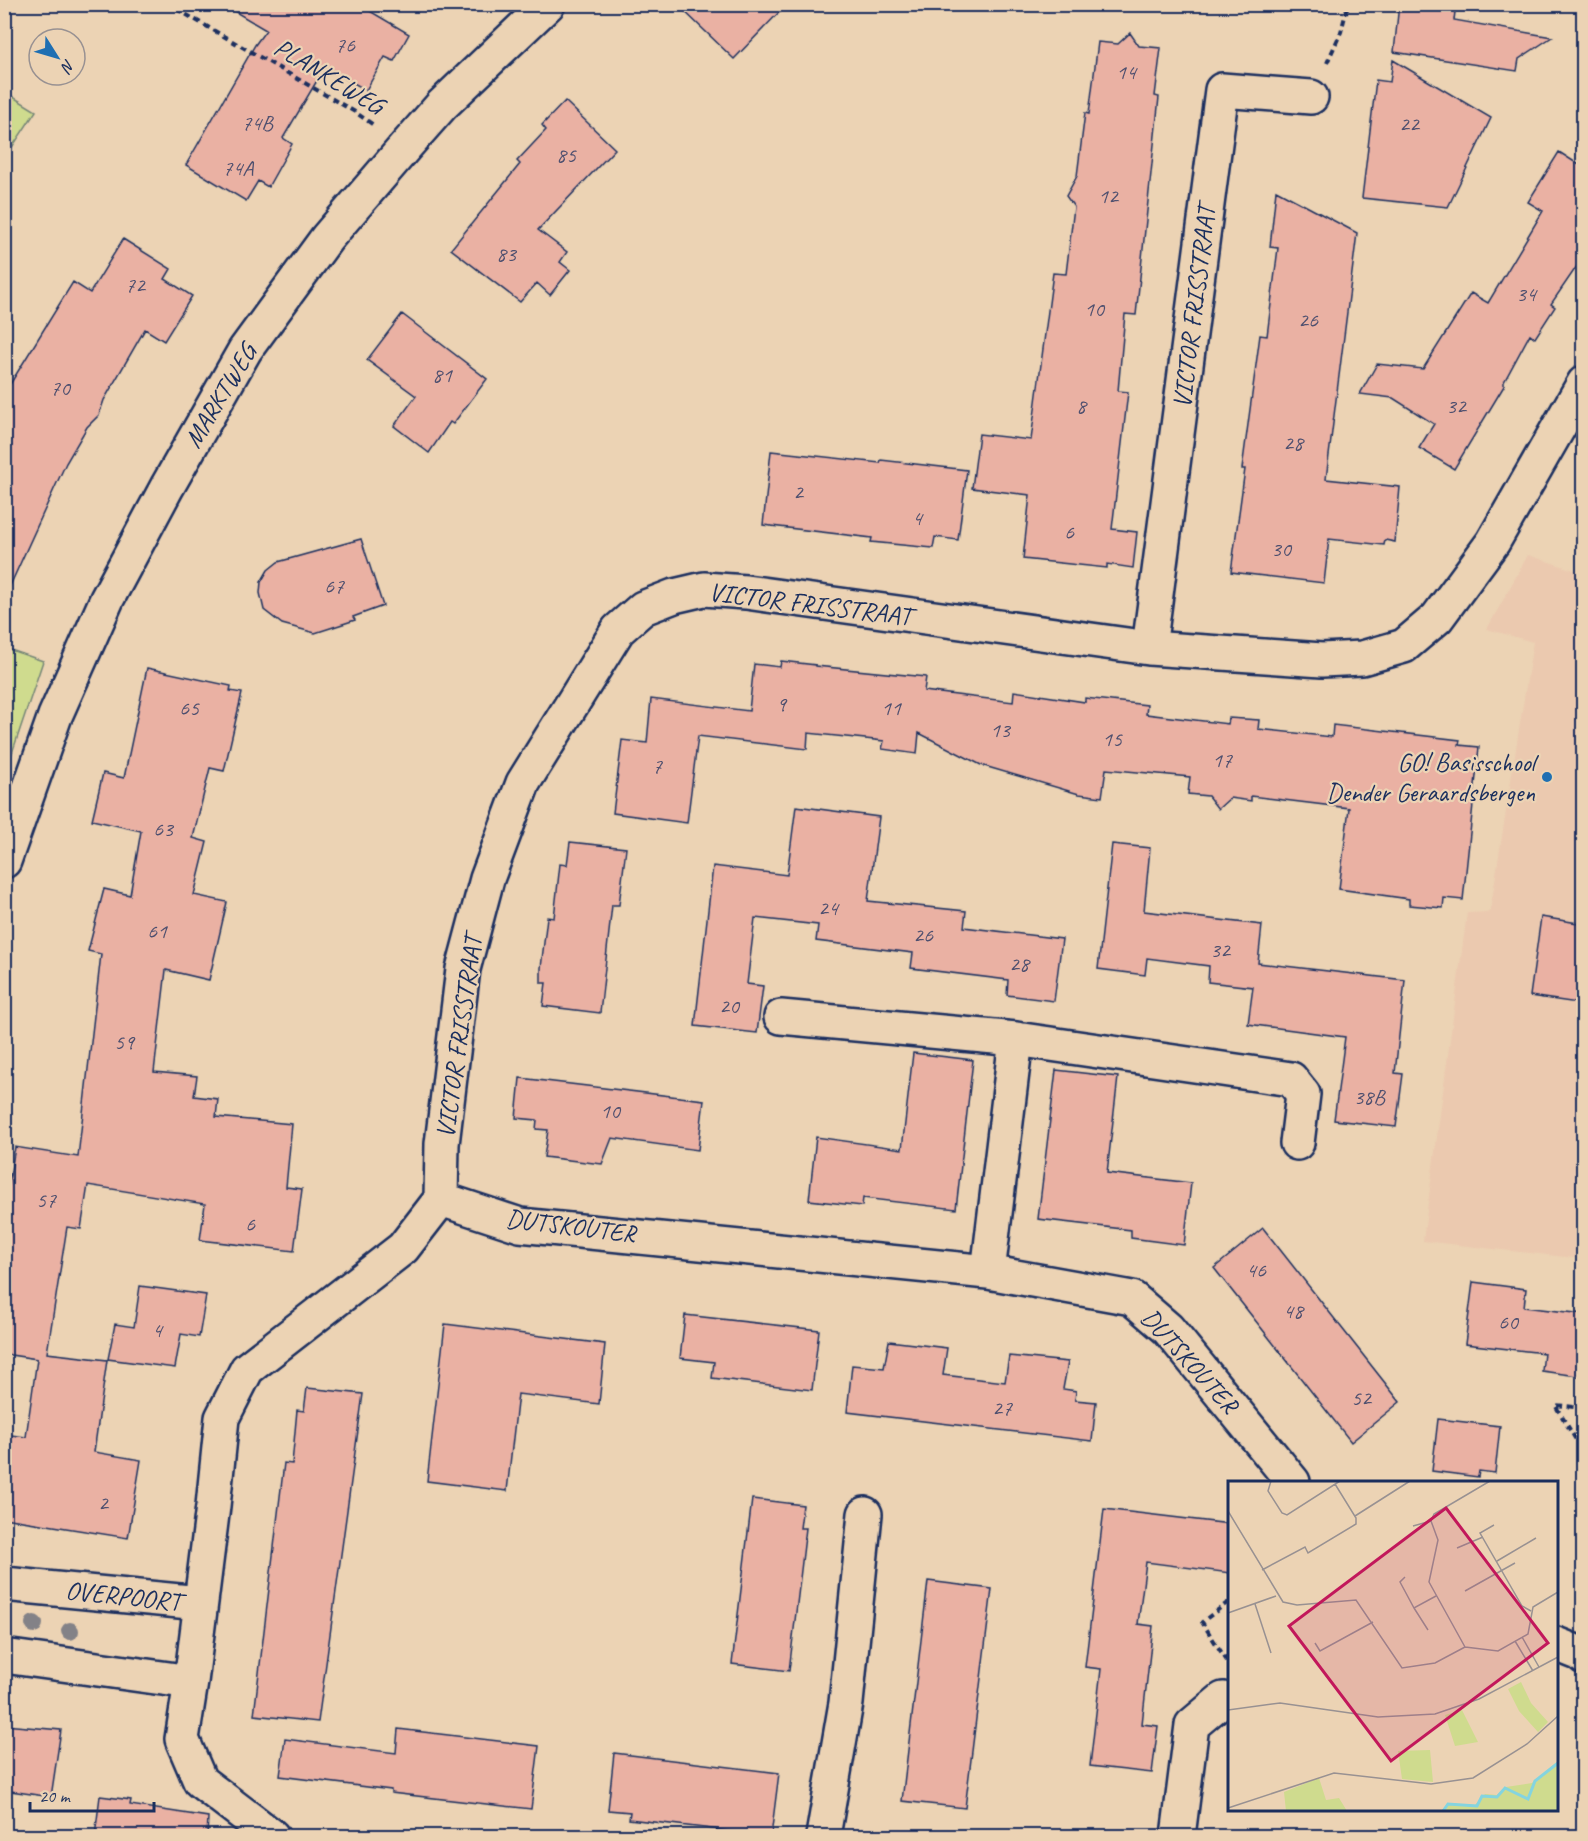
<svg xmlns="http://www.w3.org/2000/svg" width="1588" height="1841" viewBox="0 0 1588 1841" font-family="Caveat,sans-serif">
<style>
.built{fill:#ebc9af}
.green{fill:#cfdb8e;stroke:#758576;stroke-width:1.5}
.building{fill:#eab1a3;stroke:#1b2f5e;stroke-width:1.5}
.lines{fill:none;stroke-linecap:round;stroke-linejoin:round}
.minor-casing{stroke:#1b2f5e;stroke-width:38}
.tertiary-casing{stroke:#1b2f5e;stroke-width:38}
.path{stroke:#1b2f5e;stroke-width:4;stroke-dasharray:6 4.5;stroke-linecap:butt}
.minor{stroke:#ecd3b4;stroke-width:33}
.tertiary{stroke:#ecd3b4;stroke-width:33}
.tree{fill:#838287}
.poi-dot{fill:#1f6fb2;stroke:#ecd3b4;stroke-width:2}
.labels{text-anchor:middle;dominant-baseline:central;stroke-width:4.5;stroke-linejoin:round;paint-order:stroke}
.number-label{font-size:22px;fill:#4f506f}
.street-label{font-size:26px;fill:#1b2f5e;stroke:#ecd3b4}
.poi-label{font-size:26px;fill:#1b2f5e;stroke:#ecd3b4;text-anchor:end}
.inset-river{fill:none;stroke:#84d4df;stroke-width:3}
.inset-road{fill:none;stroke:#989192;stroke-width:1.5}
.view{fill:#c2185b;fill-opacity:0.15;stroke:#c2185b;stroke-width:3}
.inset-edge{fill:none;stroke:#1b2f5e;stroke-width:3}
</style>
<rect width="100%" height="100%" fill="#ecd3b4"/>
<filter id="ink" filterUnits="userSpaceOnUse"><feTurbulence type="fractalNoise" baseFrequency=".0167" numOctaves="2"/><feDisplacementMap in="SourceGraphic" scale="12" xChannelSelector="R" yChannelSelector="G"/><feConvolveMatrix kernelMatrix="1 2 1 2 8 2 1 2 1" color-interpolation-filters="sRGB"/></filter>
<g filter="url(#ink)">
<path class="built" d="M1528 555 1583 573V1259L1423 1241 1467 913 1490 912 1533 642 1487 629Z"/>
<path class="green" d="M5 92 36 111 5 158Z
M5 648 43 661 5 774 4 648Z"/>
<path class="building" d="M222 4H358L409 34 394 61 385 57 366 90 325 67 283 138 292 144 268 187 258 181 246 201 186 165 255 45 266 30Z
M677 4H787L734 59Z
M1399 4H1456L1454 20 1552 37 1519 59 1517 71 1394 52Z
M1130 33 1139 46 1161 48 1155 96 1159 97 1136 315 1125 314 1118 391 1128 392 1112 529 1137 532 1133 568 1107 564V568L1023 559 1030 495 972 488 979 434 1031 440 1053 273 1066 274 1074 207 1066 196 1077 176 1085 113 1089 114 1098 42 1118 44Z
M1393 60 1491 118 1448 207 1362 198 1376 80 1390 82Z
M565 101 615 149 538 230 567 252 560 262 570 270 550 295 537 283 520 302 451 249 520 164 517 161 546 130 542 125Z
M1559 152 1584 168V256L1551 304 1555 307 1535 338 1530 334 1504 382V386L1454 469 1419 448 1434 424 1393 398 1360 394 1377 364 1423 369 1471 293 1488 303 1543 211 1528 202Z
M1276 190 1357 233 1326 479 1400 487 1395 542 1385 540 1384 545 1329 539 1324 583 1231 572 1245 469H1242L1260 335 1267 336 1278 248 1270 247Z
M123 239 171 269 165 279 192 296 164 341 145 329 104 400 99 415 87 427 66 463 4 599V394L73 282 90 293Z
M402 314 487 379 453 424 450 422 429 453 394 426 416 396 367 360Z
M771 451 880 463 881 460 967 470 958 540 935 537 933 548 871 542 872 538 763 525Z
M361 539 383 606 353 617 355 620 315 633 282 624 264 610 260 593 261 582 268 570 278 562Z
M781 661 816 665V666L926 677 924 691 1013 702 1014 691 1085 702V698L1147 705 1146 714 1228 724 1229 718 1259 720 1258 729 1332 737 1333 725 1460 740 1459 745 1479 747 1463 900 1444 898 1443 908 1409 905V899L1339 889 1349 808 1251 796V801L1230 798 1218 809 1208 796 1188 794 1190 777 1106 769 1102 797 1079 794 981 765 919 733 917 754 882 749 884 741 808 733 807 749 698 736 687 823 613 813 622 740 647 743 651 699 749 711 754 664 780 667Z
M147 668 231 686 230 691 242 693 224 771 210 768 193 838 207 842 194 895 227 902 209 980 166 970 154 1072 197 1076 194 1096 218 1099 216 1117 292 1124 286 1187 302 1189 294 1251 200 1240 205 1204 88 1185 81 1229 67 1227 47 1353 107 1360 94 1452 141 1460 128 1538 4 1518V1434L26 1437 37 1359 4 1354V1212L15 1147 78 1157 101 954 88 951 104 889 130 895 141 831 92 820 103 773 124 778Z
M796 806 879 817 868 901 966 911 964 927 1062 939 1054 1001 1007 995 1008 980 911 968 913 953 816 941 818 925 755 918 747 984 763 986 757 1033 695 1026 713 866 787 875Z
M570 842 626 848 619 905H612L600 1013 543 1006 546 983H541V968L547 917 554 918 560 864 567 865Z
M1112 844 1150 848 1144 911 1262 925 1258 963 1405 980 1395 1073 1403 1074 1396 1127 1334 1120 1345 1037 1248 1024 1253 987 1208 982 1209 966 1147 958 1145 975 1098 969Z
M1541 917 1584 924V1004L1530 996Z
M913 1053 973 1060 956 1209 863 1198 862 1206 809 1200 816 1137 902 1149Z
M1056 1070 1118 1077 1107 1173 1191 1183 1184 1245 1131 1238V1230L1038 1219Z
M520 1078 704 1100 698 1150 612 1138 602 1164 544 1157 548 1130 536 1129 537 1120 516 1118Z
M1263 1228 1400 1402 1351 1442 1214 1268Z
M1473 1282 1526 1289 1524 1307 1584 1314V1377L1542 1371 1544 1353 1465 1344Z
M140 1286 206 1295 199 1337 181 1334 175 1368 108 1359 115 1324 134 1327Z
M685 1315 819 1330 812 1390 712 1378 714 1362 680 1358Z
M445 1324 605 1344 599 1404 518 1394 507 1491 427 1481Z
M889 1341 947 1348 943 1375 1005 1382 1009 1356 1068 1362 1063 1389 1076 1391 1075 1400 1096 1402 1092 1441 847 1412 852 1365 884 1368Z
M307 1388 363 1394 318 1722 254 1715 284 1463 292 1464 297 1410 304 1411Z
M1438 1419 1500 1426 1495 1473 1479 1471 1478 1477 1432 1471Z
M752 1499 803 1505 800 1528H806L789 1671 732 1664Z
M1104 1509 1230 1524V1573L1146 1562 1138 1624 1153 1626 1142 1724 1158 1726 1152 1773 1090 1766 1101 1669 1085 1667Z
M928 1581 992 1589 965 1808 902 1801Z
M4 1725 61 1730 51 1797 4 1790Z
M398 1729 539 1746 531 1809 391 1793V1790L280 1776 285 1739 396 1753Z
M614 1753 779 1773 771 1836 629 1819 630 1812 608 1810Z
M100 1796 131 1800 130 1805 208 1817 207 1836H95Z"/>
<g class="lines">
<g class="minor-casing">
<path id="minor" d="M1149 648 1222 90 1311 97
M781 1017 1016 1039
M441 1199 442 1144 463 969 487 879 523 783 618 630 643 608 674 596 704 589 746 592 1149 648 1322 660 1362 658 1404 646 1437 618 1493 542 1584 383
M441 1199 520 1225 988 1272 1132 1298 1168 1329 1293 1482
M988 1272 1016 1039 1291 1079 1303 1094 1297 1143
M4 1584 200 1603
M1556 1644 1581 1654 1584 1657
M4 1656 191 1682
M272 1836 200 1781 182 1739 191 1682 213 1506 222 1418 247 1369 403 1248 441 1199
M823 1836 846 1703 865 1514
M1178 1836 1192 1725 1223 1699"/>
</g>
<g class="tertiary-casing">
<path id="tertiary" d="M4 861 55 716 107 599 167 487 245 350 327 238 405 147 442 105 548 4"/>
</g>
<path class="path" d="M168 4 355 112 375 126
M1327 63 1341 32 1348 4
M1584 1408 1555 1405 1584 1453
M1227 1661 1202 1622 1227 1603 1230 1604"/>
<use href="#minor" class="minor"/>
<use href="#tertiary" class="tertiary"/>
</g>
<g class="tree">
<circle cx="34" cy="1624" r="9"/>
<circle cx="70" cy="1631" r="9"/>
</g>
</g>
<circle class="poi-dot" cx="1547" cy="777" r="6"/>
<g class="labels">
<g class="number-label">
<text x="345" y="45">76</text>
<text x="1126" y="72">14</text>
<text x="257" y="123">74B</text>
<text x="1409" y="124">22</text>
<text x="566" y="155">85</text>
<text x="238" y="168">74A</text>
<text x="1108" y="196">12</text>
<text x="506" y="254">83</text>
<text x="135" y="285">72</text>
<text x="1526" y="294">34</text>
<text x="1094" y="309">10</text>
<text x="1308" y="320">26</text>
<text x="442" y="375">81</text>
<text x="60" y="388">70</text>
<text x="1081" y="406">8</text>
<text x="1456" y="406">32</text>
<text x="1293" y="443">28</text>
<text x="798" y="492">2</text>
<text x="917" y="518">4</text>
<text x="1069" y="532">6</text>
<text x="1281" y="549">30</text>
<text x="334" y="586">67</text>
<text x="781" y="704">9</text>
<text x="189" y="708">65</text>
<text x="891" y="708">11</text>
<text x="1000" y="730">13</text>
<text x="1112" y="739">15</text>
<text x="1222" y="760">17</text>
<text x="657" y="766">7</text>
<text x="163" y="829">63</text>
<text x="828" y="908">24</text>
<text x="157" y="931">61</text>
<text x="923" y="935">26</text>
<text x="1220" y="950">32</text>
<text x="1019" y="964">28</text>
<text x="729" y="1006">20</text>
<text x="124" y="1042">59</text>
<text x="1369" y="1097">38B</text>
<text x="610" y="1111">10</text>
<text x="46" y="1200">57</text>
<text x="250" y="1224">6</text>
<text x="1256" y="1270">46</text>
<text x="1293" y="1311">48</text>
<text x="1508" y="1322">60</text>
<text x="157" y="1330">4</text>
<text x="1361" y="1398">52</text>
<text x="1002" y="1408">27</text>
<text x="103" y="1503">2</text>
</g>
<g class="street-label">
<text transform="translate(329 76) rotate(31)">PLANKEWEG</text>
<text transform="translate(1194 307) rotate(-83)">VICTOR FRISSTRAAT</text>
<text transform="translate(220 396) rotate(-59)">MARKTWEG</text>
<text transform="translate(810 604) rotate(7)">VICTOR FRISSTRAAT</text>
<text transform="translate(459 1037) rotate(-82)">VICTOR FRISSTRAAT</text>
<text transform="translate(571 1226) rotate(7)">DUTSKOUTER</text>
<text transform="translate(1190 1361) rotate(48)">DUTSKOUTER</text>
<text transform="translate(123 1596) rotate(6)">OVERPOORT</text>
</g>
<g class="poi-label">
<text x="1535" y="762">GO! Basisschool<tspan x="1535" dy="30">Dender Geraardsbergen</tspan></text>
</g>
</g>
<g transform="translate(1228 1481)">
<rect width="330" height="330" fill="#ecd3b4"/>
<path d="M293 201 303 222 320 241 310 251 291 230 280 208ZM234 229 250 261 227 265 217 234ZM202 269 205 301 174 298 170 270ZM330 280V330H214L220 322 247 324 257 313 269 314 278 306 304 302ZM91 297 98 319 111 317 119 330H58L56 311Z" fill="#cfdb8e"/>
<path class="inset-river" d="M215 330 220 323 249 325 254 315 269 316 277 307 300 318 307 300 330 282"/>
<path class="inset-road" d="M43 0 40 10 54 32 59 34 112 0M274 0H296M0 30 55 121 69 124 128 119 174 187 207 182 237 166M127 35 182 0M266 44 252 52 294 125 303 130M185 45 203 40M229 67 255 56M269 80 308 57M34 89 77 66 80 72 128 43V37L107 3M177 96 172 101 186 127 208 115M237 110 287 82M27 123 43 172M186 127 200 149M0 132 48 115M294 156 311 186M287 160 305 190M87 162 92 170 145 141M237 166 201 101 210 59 203 40 206 33 262 0M237 166 270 170 300 153 305 126 330 111M0 229 52 222 150 236 207 233 251 218 330 176M0 327 106 292 203 303 245 297 299 263 330 235"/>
<path class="view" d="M218 27 320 162 163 280 61 145Z"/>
<rect width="330" height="330" class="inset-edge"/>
</g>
<rect width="1588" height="1841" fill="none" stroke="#ecd3b4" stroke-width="24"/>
<rect x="12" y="12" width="1564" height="1817" fill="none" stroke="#1b2f5e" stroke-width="2" filter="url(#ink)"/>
<g transform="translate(57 57) rotate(127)"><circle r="28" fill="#ecd3b4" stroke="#989192" stroke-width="1.5"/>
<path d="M0-4.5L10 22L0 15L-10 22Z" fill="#1f6fb2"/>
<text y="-9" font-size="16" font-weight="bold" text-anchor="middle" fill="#1b2f5e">N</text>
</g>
<path d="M30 1802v9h124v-9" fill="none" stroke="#1b2f5e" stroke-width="3"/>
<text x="39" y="1802" font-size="18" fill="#1b2f5e" stroke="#ecd3b4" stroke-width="4.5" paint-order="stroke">20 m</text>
</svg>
